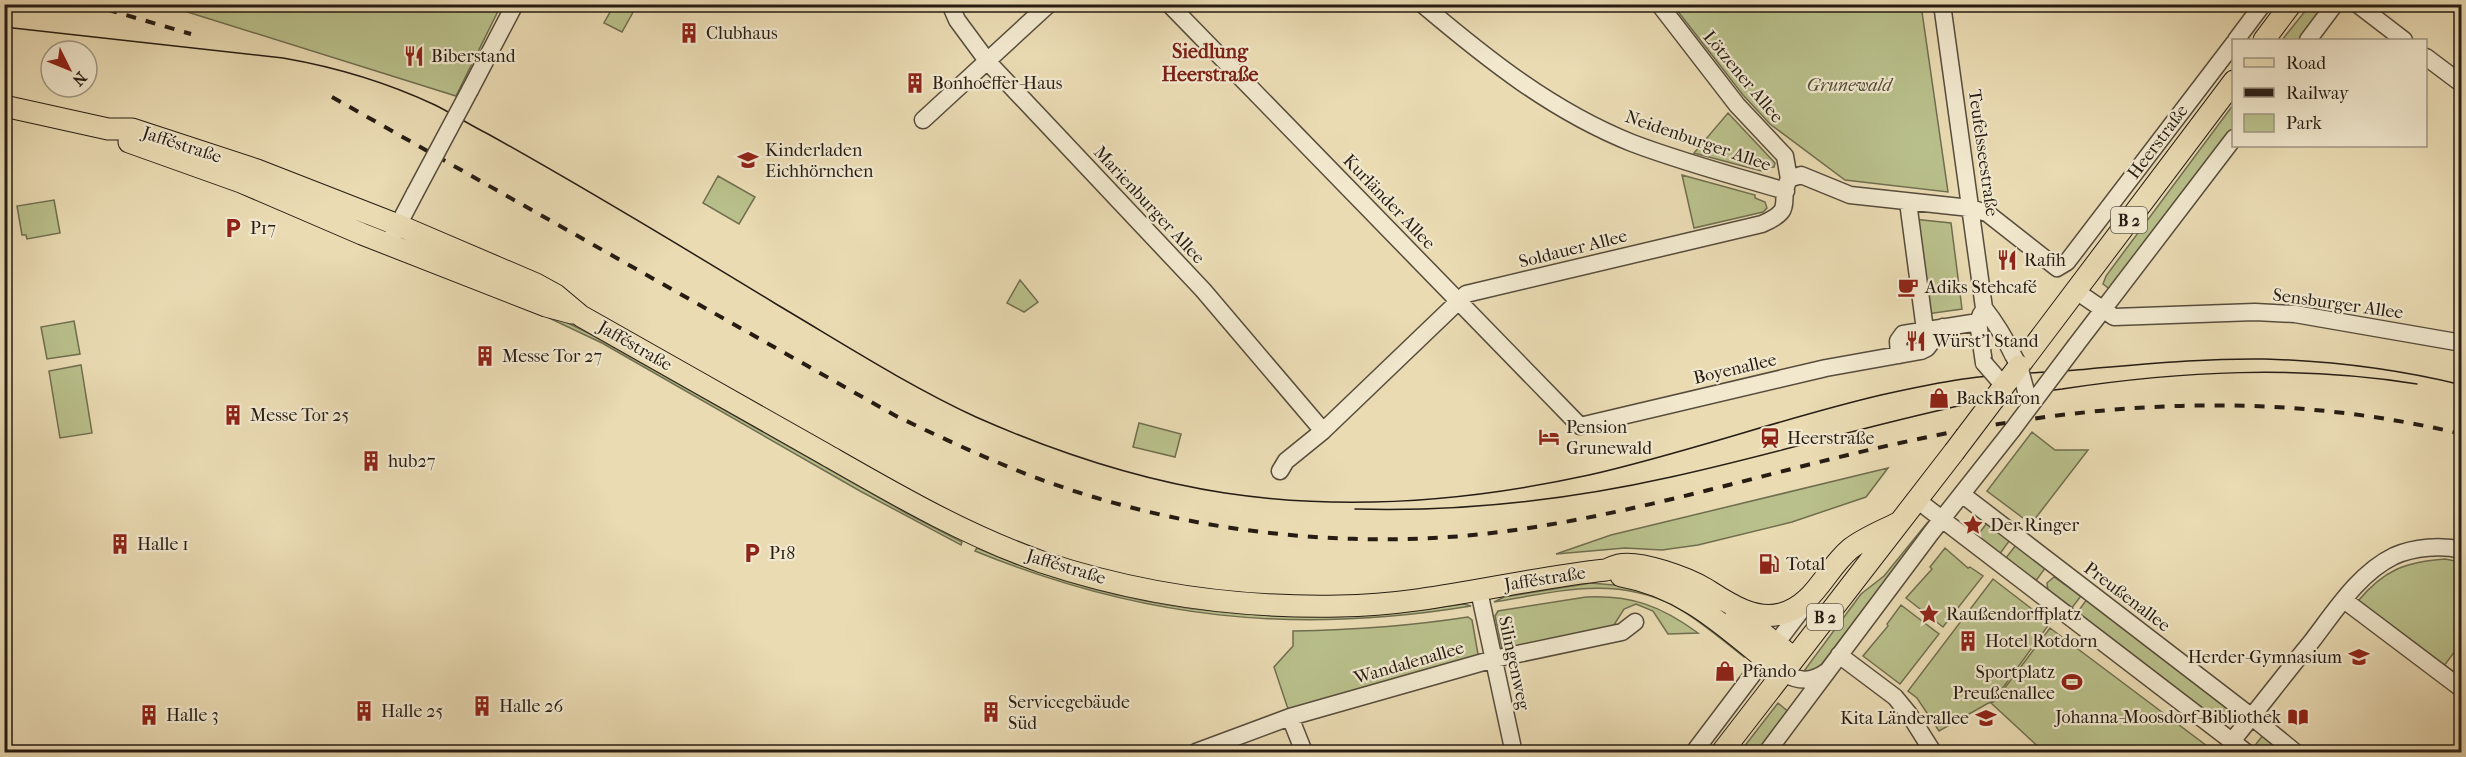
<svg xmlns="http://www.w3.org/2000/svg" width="2466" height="757" viewBox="0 0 2466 757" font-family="'IM FELL French Canon',serif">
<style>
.green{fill:#b9c08b;stroke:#706e50;stroke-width:1.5}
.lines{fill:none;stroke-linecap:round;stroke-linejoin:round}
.minor-casing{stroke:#574c3c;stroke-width:19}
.major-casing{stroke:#261c14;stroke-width:23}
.minor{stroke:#f1e8ce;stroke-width:16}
.major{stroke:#eadbb3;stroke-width:21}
.tram{stroke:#261c14;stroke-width:1.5}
.rail{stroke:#261c14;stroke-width:4;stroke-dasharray:10 10;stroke-linecap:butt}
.minor-bridge-casing{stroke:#574c3c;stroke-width:19;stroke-linecap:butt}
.major-bridge-casing{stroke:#261c14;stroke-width:23;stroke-linecap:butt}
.minor-bridge{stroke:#f1e8ce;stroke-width:16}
.major-bridge{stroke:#eadbb3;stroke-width:21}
.labels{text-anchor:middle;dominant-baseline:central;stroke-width:4.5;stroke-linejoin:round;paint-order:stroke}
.shield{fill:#f1e8ce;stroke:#63594c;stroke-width:1.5}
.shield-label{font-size:16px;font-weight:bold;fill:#261c14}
.poi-label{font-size:18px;fill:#261c14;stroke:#f1e8ce;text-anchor:start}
.street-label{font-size:18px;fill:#261c14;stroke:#f1e8ce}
.park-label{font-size:18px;font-style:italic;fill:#524d38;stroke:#f1e8ce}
.neighbourhood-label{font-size:20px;font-weight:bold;fill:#7a1f14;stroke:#f1e8ce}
</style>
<rect width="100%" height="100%" fill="#eadbb3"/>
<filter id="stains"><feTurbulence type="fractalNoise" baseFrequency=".00333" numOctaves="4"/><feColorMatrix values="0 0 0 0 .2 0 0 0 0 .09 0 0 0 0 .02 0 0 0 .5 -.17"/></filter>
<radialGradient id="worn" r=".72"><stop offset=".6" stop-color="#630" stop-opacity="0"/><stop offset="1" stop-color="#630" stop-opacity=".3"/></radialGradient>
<path class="green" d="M165 5H501L456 96Z
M614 5H637L622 32 604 23Z
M1673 5H1921L1948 192 1845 180 1770 124 1743 95Z
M2310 5H2329L2302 40H2282Z
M2233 105V131L2111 290 2103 284 2106 276Z
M1728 113 1775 163 1774 167 1763 168 1761 171 1694 153Z
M1682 175 1755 195V198L1765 202 1767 208 1763 212 1694 228Z
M718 176 755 197 739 224 703 203Z
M54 200 60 233 27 239 26 235H22L17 206Z
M1913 219 1951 223 1962 309 1927 314Z
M1020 280 1038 302 1024 312 1007 303Z
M547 317 562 320 590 334 906 513 962 542 961 545 860 491 602 343Z
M74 321 80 354 47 359 41 327Z
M81 365 92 433 60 438 49 371Z
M1139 423 1181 434 1175 457 1133 447Z
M2032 432 2055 450H2088L2031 524 1987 491Z
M1888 468 1866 497 1792 522 1698 545 1662 550 1625 548 1556 554 1611 535Z
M1927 523V526L1821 665 1812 671H1804L1861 594 1884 576Z
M1987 523 2010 540 1999 555 1976 537Z
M2016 545 2046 567 2035 582 2005 559Z
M977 548C1135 617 1295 630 1464 604L1471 606C1294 635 1141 619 975 551Z
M1945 548 1968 568 1970 567 1983 576 1943 627 1906 598 1932 569 1930 567Z
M2445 559 2461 562V643L2444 666 2358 601C2384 570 2405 562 2445 559Z
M2054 577 2081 596 2071 609 2048 591 2047 583Z
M1993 579 2050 623 1994 700 1939 731 1917 698 1908 691Z
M1591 583 1636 587 1673 601 1746 655 1744 657C1722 640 1699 619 1674 606 1616 575 1555 592 1494 602L1504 597Z
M1586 597C1632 595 1661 606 1698 633L1668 634 1653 611 1636 604 1624 609 1612 628 1502 649 1495 616 1498 611Z
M2087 599 2231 709 2219 725 2077 613Z
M1901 605 1939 634 1900 684 1863 656 1888 626 1887 624Z
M1468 617 1472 620 1478 654 1474 658 1419 672 1289 710 1287 706 1274 667 1293 646V631C1353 630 1410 626 1468 617Z
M2050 628 2215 752H2044L1991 703 1995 701Z
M1778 703 1790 713 1760 752H1740Z
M2263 735 2286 752H2259L2253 748Z"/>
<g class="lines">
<g class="minor-casing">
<path id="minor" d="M950 4 957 20 988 62 1203 290 1323 431
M1169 4 1580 426 1826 368 1921 351 1927 348 1943 327
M1422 4C1487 59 1552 111 1632 143 1682 162 1734 176 1786 191
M1659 4 1737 105 1785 156 1789 179
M1942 4 1984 308C1995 322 2005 338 2013 355
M2357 4 2404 40
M2236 40 2263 4
M2308 40 2335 4
M2426 57 2462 84
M470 90 515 4
M923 120 1049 4
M1789 179 1801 175 1850 195 1970 208 1987 213 2057 268 2067 262 2234 43
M1908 202 1925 330
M393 235 415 193
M2076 291 2114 317 2255 312 2295 314 2462 343
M1981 314 1978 322 1984 363
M2076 345 2234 138
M1899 355 1898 341 1903 334 1978 322
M1280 471 1286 461 1323 431 1466 294 1762 224C1797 209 1777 202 1789 179
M1963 495 2252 717 2295 752
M1917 500 2246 752
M1479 591 1512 744
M2344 600 2462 689
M1839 655 1895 697 1909 714 1933 752
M1782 673C1798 681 1811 683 1826 672
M1290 717 1304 752
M2232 741C2259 708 2285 674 2312 641 2335 611 2359 573 2394 556 2414 547 2441 545 2462 550
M1196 752 1290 717 1494 659 1622 632 1635 622
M1694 752 1806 604
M1767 752 1931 533 2013 429"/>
</g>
<g class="major-casing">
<path id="major" d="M2264 40 2291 4
M4 106 108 129H132L257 170 398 225 536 284 556 295 581 316C662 362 744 408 825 454 895 494 965 535 1042 562 1138 594 1238 608 1339 606 1430 605 1517 579 1606 570 1610 568 1615 566 1619 565 1639 560 1688 578 1706 589 1728 603 1754 621 1781 614 1815 605 1825 570 1850 549 1864 538 1882 531 1898 523
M129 142 241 182 362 234 546 306 572 313
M2019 366 2234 81
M1621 576C1689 588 1730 632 1782 673
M1736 612 1794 658
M1722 752 1954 452"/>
</g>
<use href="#minor" class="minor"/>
<use href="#major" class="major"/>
<path class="tram" d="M4 27 283 58C335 67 386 82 435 105 453 114 470 125 488 134 585 188 681 246 776 304 842 343 907 385 976 417 1055 452 1140 480 1225 493 1345 511 1470 501 1589 475 1686 453 1783 418 1881 395 1908 389 1936 383 1963 379 2004 373 2046 373 2088 369 2147 364 2206 358 2265 359 2331 361 2397 369 2462 385
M1355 509C1461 512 1568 500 1671 477 1777 454 1881 421 1987 400 2012 395 2037 392 2062 389 2181 371 2298 365 2417 384"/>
<path class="rail" d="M88 4 191 34
M332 97 896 416C961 447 1027 478 1097 498 1215 533 1340 546 1463 536 1597 524 1726 484 1856 453 2061 404 2255 385 2462 434"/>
<g class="minor-bridge-casing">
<path id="minor-bridge" d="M415 193 470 90
M2013 355 2019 366 2030 406
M1984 363 2004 386
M2013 429 2076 345"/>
</g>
<g class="major-bridge-casing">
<path id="major-bridge" d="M1954 452 2019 366"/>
</g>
<use href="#minor-bridge" class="minor-bridge"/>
<use href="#major-bridge" class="major-bridge"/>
</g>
<defs>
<g id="building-bare" transform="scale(1.62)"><path d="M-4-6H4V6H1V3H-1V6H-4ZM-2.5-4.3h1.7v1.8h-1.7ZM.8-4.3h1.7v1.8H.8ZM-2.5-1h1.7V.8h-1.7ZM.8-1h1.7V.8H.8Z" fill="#8f2418" stroke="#f1e8ce" stroke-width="2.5" paint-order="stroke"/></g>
<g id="restaurant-bare" transform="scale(1.62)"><path d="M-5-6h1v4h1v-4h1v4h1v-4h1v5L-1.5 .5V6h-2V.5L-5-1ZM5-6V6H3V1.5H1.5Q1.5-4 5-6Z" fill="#8f2418" stroke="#f1e8ce" stroke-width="2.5" paint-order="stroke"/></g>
<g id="school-bare" transform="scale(1.62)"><path d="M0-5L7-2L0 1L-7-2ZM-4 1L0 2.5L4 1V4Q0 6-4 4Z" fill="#8f2418" stroke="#f1e8ce" stroke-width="2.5" paint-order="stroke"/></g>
<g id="parking-bare" transform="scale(1.62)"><path d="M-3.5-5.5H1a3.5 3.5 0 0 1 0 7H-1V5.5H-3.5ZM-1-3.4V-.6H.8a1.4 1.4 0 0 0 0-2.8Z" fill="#8f2418" stroke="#f1e8ce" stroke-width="2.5" paint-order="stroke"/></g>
<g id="cafe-bare" transform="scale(1.62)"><path d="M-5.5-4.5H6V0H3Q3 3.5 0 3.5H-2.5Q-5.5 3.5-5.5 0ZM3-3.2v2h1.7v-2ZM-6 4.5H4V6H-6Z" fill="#8f2418" stroke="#f1e8ce" stroke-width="2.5" paint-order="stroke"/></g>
<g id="shop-bare" transform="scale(1.62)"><path d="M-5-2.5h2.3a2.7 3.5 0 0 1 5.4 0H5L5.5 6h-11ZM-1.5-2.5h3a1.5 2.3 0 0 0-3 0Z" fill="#8f2418" stroke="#f1e8ce" stroke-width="2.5" paint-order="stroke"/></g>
<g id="hotel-bare" transform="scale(1.62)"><path d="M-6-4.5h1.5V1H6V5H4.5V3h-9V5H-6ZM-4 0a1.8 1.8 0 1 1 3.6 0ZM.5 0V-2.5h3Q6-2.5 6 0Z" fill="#8f2418" stroke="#f1e8ce" stroke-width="2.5" paint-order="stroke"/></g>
<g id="station-bare" transform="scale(1.62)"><path d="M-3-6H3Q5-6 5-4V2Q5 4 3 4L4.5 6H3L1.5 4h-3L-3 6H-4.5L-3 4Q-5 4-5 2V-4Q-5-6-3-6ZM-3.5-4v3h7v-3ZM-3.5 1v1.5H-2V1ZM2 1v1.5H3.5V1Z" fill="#8f2418" stroke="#f1e8ce" stroke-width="2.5" paint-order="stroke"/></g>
<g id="sight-bare" transform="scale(1.62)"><path d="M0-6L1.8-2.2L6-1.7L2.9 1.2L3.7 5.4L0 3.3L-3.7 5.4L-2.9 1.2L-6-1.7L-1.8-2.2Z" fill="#8f2418" stroke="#f1e8ce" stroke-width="2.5" paint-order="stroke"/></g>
<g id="fuel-bare" transform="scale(1.62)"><path d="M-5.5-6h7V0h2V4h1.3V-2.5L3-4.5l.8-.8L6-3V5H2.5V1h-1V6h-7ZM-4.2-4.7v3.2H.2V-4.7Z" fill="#8f2418" stroke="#f1e8ce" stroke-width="2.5" paint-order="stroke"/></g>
<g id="stadium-bare" transform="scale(1.62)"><path d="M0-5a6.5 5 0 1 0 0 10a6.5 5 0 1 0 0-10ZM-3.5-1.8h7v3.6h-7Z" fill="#8f2418" stroke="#f1e8ce" stroke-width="2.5" paint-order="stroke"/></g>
<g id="library-bare" transform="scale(1.62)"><path d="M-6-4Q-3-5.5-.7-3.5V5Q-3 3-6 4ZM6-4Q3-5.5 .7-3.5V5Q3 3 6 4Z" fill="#8f2418" stroke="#f1e8ce" stroke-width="2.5" paint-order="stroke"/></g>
</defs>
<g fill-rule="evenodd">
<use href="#building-bare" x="689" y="33"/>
<use href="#restaurant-bare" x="414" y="56"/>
<use href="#building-bare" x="915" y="83"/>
<use href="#school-bare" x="748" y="160"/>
<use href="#parking-bare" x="233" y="228"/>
<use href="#restaurant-bare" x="2007" y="260"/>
<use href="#cafe-bare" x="1908" y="287"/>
<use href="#restaurant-bare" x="1916" y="341"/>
<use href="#building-bare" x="485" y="356"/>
<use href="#shop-bare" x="1939" y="398"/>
<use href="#building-bare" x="233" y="415"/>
<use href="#hotel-bare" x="1549" y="437"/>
<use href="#station-bare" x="1770" y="438"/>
<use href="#building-bare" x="371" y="461"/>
<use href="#sight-bare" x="1973" y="525"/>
<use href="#building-bare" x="120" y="544"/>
<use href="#parking-bare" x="752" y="553"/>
<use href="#fuel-bare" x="1769" y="564"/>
<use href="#sight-bare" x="1929" y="614"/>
<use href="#building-bare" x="1968" y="641"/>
<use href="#school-bare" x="2359" y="657"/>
<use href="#shop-bare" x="1725" y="671"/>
<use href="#stadium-bare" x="2072" y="682"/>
<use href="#building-bare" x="482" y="706"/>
<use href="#building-bare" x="364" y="711"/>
<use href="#building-bare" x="991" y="712"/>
<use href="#building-bare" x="149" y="715"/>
<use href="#library-bare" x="2298" y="717"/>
<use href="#school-bare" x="1986" y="718"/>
</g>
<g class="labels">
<g class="shield">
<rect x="2111" y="207" width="36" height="26" rx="4.5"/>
<rect x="1807" y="604" width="36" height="26" rx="4.5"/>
</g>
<g class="shield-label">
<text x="2129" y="220">B 2</text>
<text x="1825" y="617">B 2</text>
</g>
<g class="poi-label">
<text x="706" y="33">Clubhaus</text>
<text x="431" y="56">Biberstand</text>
<text x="932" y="83">Bonhoeffer-Haus</text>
<text x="765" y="150">Kinderladen<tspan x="765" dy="21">Eichhörnchen</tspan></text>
<text x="250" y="228">P17</text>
<text x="2024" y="260">Rafih</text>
<text x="1925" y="287">Adiks Stehcafé</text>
<text x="1933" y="341">Würst'l Stand</text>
<text x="502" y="356">Messe Tor 27</text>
<text x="1956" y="398">BackBaron</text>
<text x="250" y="415">Messe Tor 25</text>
<text x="1566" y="427">Pension<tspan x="1566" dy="21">Grunewald</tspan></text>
<text x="1787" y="438">Heerstraße</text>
<text x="388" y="461">hub27</text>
<text x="1990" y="525">Der Ringer</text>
<text x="137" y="544">Halle 1</text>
<text x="769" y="553">P18</text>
<text x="1786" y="564">Total</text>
<text x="1946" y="614">Raußendorffplatz</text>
<text x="1985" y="641">Hotel Rotdorn</text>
<text x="2342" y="657" text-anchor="end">Herder-Gymnasium</text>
<text x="1742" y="671">Pfando</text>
<text x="2055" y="672" text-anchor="end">Sportplatz<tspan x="2055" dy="21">Preußenallee</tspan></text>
<text x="1008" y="702">Servicegebäude<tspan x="1008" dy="21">Süd</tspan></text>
<text x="499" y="706">Halle 26</text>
<text x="381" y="711">Halle 25</text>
<text x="166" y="715">Halle 3</text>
<text x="2281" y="717" text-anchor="end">Johanna-Moosdorf-Bibliothek</text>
<text x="1969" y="718" text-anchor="end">Kita Länderallee</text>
</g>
<g class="street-label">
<text transform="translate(1743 77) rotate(50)">Lötzener Allee</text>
<text transform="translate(1698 141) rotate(19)">Neidenburger Allee</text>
<text transform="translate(2158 142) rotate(-53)">Heerstraße</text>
<text transform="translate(182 145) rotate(18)">Jafféstraße</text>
<text transform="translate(1983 153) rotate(82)">Teufelsseestraße</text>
<text transform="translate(1389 202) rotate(46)">Kurländer Allee</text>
<text transform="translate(1149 205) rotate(47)">Marienburger Allee</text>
<text transform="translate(1573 249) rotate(-14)">Soldauer Allee</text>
<text transform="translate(2338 304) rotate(8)">Sensburger Allee</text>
<text transform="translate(635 346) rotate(30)">Jafféstraße</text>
<text transform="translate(1735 369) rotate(-13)">Boyenallee</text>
<text transform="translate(1066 567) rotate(17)">Jafféstraße</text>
<text transform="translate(1545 579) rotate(-9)">Jafféstraße</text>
<text transform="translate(2127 597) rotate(37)">Preußenallee</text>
<text transform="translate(1409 663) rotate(-16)">Wandalenallee</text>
<text transform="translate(1514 663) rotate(78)">Silingenweg</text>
</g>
<g class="park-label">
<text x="1849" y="85">Grunewald</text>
</g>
<g class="neighbourhood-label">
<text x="1210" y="51">Siedlung<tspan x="1210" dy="23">Heerstraße</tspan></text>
</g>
</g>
<rect width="2466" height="757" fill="none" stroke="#eadbb3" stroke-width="24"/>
<rect x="6" y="6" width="2454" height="745" fill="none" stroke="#261c14" stroke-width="3"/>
<rect x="12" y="12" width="2442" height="733" fill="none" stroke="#261c14" stroke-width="1.5"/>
<rect x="2232" y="39" width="195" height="108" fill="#f1e8ce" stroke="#a09684" stroke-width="1.5"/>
<rect x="2244" y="58" width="30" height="9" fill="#eadbb3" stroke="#a09684" stroke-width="1.5"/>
<text x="2286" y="69" font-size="18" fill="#261c14">Road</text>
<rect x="2244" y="88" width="30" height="9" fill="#261c14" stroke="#a09684" stroke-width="1.5"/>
<text x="2286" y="99" font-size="18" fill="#261c14">Railway</text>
<rect x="2244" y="114" width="30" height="18" fill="#b9c08b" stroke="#a09684" stroke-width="1.5"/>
<text x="2286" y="129" font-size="18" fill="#261c14">Park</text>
<g transform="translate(69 69) rotate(133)"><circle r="28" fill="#f1e8ce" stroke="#a09684" stroke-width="1.5"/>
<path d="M0-4.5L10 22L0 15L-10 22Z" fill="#8f2418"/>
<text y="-9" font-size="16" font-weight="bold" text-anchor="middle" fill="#261c14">N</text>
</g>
<rect width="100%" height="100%" filter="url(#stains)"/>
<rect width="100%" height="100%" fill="url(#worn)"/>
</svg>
